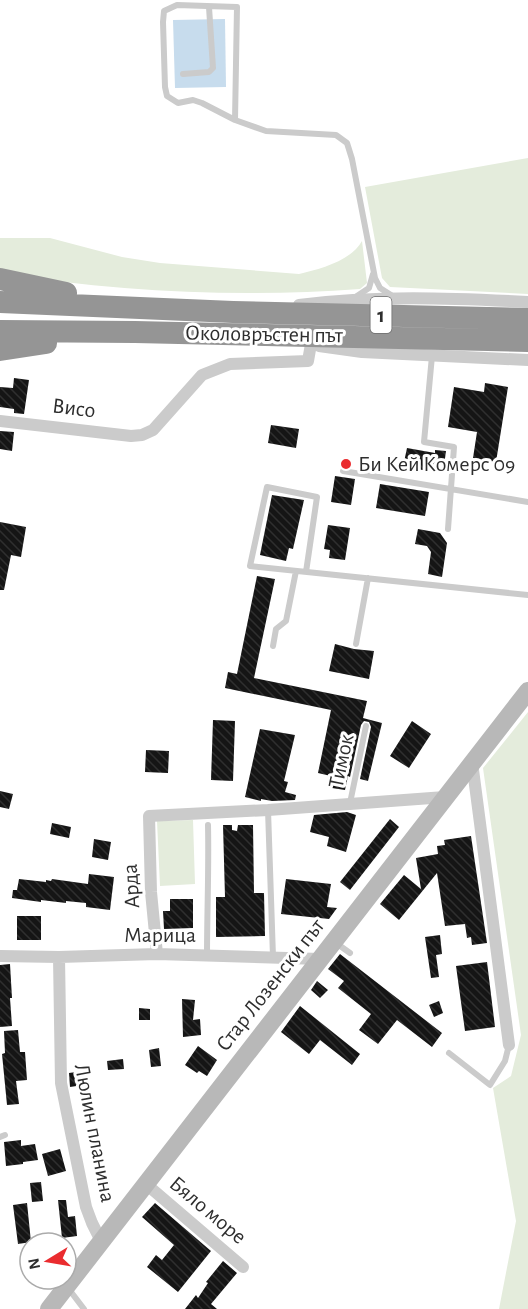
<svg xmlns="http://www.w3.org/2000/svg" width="528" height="1309" viewBox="0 0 528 1309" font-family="'Alegreya Sans',sans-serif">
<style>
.grass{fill:#e4ecdc}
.water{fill:#c7dced}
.building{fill:url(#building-back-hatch)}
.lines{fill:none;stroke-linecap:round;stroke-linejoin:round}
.lane{stroke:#cbcbcb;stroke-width:6}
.street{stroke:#cbcbcb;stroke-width:12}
.secondary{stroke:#b8b8b8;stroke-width:18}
.highway{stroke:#959595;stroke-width:22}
.poi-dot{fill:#ea2c2f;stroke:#fff;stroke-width:2}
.labels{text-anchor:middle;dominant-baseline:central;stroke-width:6;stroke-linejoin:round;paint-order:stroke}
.shield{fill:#fff;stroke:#6d6d6d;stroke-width:1.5}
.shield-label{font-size:21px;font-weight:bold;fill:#2e2e2e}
.street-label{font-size:22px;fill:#2e2e2e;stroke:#fff}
.poi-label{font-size:22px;fill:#2e2e2e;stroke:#fff;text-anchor:start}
</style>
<defs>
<pattern id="building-back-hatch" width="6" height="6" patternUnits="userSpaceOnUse" patternTransform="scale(1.5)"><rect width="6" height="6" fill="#151515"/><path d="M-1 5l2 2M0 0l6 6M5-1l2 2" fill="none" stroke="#2f2f2f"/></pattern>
</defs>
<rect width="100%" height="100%" fill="#fff"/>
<path class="grass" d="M528 158V294L390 287 382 278 365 187Z
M0 238H50L122 257 160 263 299 274C320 269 351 261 362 241L367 283 360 289C240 298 119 292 0 273Z
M528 712V1309H499L516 1221 493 1088 511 1076 521 1035 483 768Z
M193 820 195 884 160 886 157 821Z"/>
<path class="water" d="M225 19 226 87 175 88 173 20Z"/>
<path class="building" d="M14 378 29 380 24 414 14 413V409L0 407V387L13 388Z
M485 383 508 387 496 462 473 458 477 432 448 427 454 387 484 392Z
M271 425 299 429 296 448 268 443Z
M0 431 14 432 12 451 0 449Z
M407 448 435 453V450L446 451 443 473 416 469 417 465 404 462Z
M335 476 355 479 351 505 331 502Z
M380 484 429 492 425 516 376 508Z
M272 495 304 500 293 549 289 548 286 561 260 555Z
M0 522 26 527 21 557 11 555 4 590H0Z
M328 525 350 528 345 560 329 558 330 550 324 549Z
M418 529 440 533 447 543 442 577 428 574 431 552 427 546 415 544Z
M257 576 275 579 254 678 367 701 363 718 382 723 368 781 360 779 371 727 369 722 364 721 361 725 350 777 348 776 345 790 332 788 335 777 318 773 331 710 225 688 228 672 237 674Z
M335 644 354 649 374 651 369 679 329 671Z
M213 720 235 721 233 781 211 780Z
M412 721 431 734 409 768 390 756Z
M260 729 295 735 284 781 288 782 285 792 296 795 295 800 272 801 261 799V801L245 797Z
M146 750 169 751 168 773 145 772Z
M0 791 13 794 9 809 0 807Z
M347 812 356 815 346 852 327 846 329 837 310 832 314 815Z
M390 819 399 827 350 890 340 882Z
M52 823 71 827 69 838 50 834Z
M223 825H232V830L237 831 238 825H253L254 893H264L265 936 216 937V897H225Z
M471 836 487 943 472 945 471 937 467 938 465 924 445 926 437 873 399 920 380 904 404 875 421 889 416 858 438 854 437 846 445 845 444 840Z
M94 839 111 842 108 860 92 857Z
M89 874 114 877 110 910 86 907V903L66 901V903L41 900V902L12 898 13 890H17L19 879 46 882V880L51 881 52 879 88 884Z
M286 879 331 884 327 907 337 908 329 919 281 914Z
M170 899H193V928L164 929 163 911H170Z
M17 916H41V940H17Z
M440 935 442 954 436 955 439 977 431 978 425 937Z
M340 954 442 1033 432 1047 397 1020 378 1044 359 1030 371 1014 338 988 344 981 328 969Z
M487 962 495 1027 465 1031 456 966Z
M10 964 12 998H10L12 1026 0 1027V965Z
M317 981 328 990 320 998 311 990Z
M182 999 195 1000 193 1020 200 1019 201 1035 183 1037Z
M439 1001 443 1013 434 1017 429 1005Z
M300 1006 360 1054 352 1065 320 1040 309 1054 281 1032Z
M139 1008 150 1009V1020H139Z
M18 1030 20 1052H25L27 1080 16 1081 19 1104 7 1105 2 1054 5 1053 4 1031Z
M198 1046 217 1060 207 1076 199 1071 197 1073 185 1065Z
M159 1048 161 1066 151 1067 149 1050Z
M123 1059 124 1069 108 1070 107 1061Z
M76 1072 78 1080H83V1085L70 1087 69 1073Z
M21 1140V1146L35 1144 38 1160 23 1162V1164L6 1166 4 1142Z
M60 1149 66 1171 48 1176 42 1154Z
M41 1182 43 1201 32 1202 30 1183Z
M58 1200H66L68 1217 75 1216 77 1236 62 1238Z
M27 1203 31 1242 18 1244 13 1205Z
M155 1203 211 1251 178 1292 147 1267 156 1255 162 1260 174 1245 142 1217Z
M223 1261 237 1273 211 1304 217 1309H185L196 1295 198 1298 208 1283 206 1282Z"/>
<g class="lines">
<path class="lane" d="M183 74 209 72 213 68 209 7
M235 120 237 7 177 5 164 11 163 22 165 87 167 96 178 103 193 100 202 103 235 120 266 131 336 135 347 143 352 159 375 278 380 288 391 295
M357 296 369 288 373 274
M432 356 424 442 454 447 448 529
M343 471 528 502
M306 572 317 497 267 487 250 566 528 595
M356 644 368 578
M273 646 276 629 286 621 296 571
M350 803 366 726
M268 810 273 957
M336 943 350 953
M207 956C207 912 209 869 208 825
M449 1053 490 1085 505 1061 509 1045
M0 1137 5 1135
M68 1288 84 1309"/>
<path class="street" d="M299 305C375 295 451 298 528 302
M319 346 362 352 528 360
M0 421 131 436 142 435 153 430 202 375 230 364 308 361 311 344
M472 762 509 1045
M157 954 151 892 149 816 268 810 445 797
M0 956 59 957 157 954 320 959
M59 957 61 1083 86 1207 92 1223 101 1241
M146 1184 243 1267"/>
<path class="secondary" d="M49 1309 528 691"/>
<path class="highway" d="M0 279 66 293
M0 302 233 312 528 319
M0 331 135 332 528 341
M0 350 46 343"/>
</g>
<circle class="poi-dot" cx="346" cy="464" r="6"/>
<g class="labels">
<rect class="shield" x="370.5" y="297" width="21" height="36" rx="4.5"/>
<g class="shield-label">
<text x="381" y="315">1</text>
</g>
<g class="street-label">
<text transform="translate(264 334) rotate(1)">Околовръстен път</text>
<text transform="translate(74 408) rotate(7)">Висо</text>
<text transform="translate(341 761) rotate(-78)">Тимок</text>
<text transform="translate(131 886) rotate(-93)">Арда</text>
<text x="160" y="935">Марица</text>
<text transform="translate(270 985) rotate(-52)">Стар Лозенски път</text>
<text transform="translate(95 1133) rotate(79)">Люлин планина</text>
<text transform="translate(208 1210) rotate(40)">Бяло море</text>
</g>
<g class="poi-label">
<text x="358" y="464">Би Кей Комерс 09</text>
</g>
</g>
<g transform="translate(48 1261) rotate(259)"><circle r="28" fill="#ffffff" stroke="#ababab" stroke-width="1.5"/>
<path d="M0-4.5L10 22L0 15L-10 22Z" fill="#ea2c2f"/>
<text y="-9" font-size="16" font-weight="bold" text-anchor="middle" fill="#2e2e2e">N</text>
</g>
</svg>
